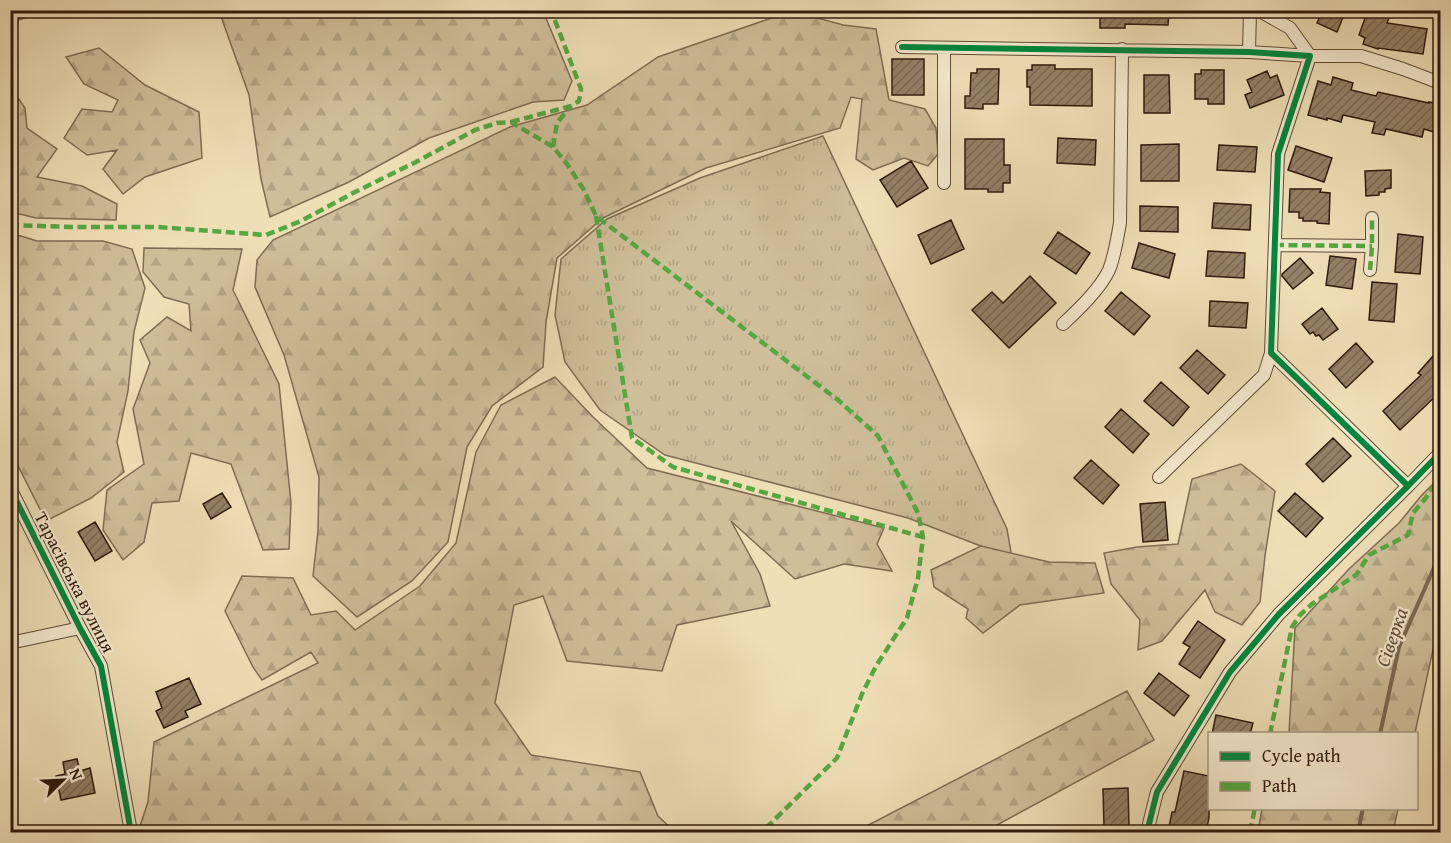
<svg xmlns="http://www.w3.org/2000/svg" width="1451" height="843" viewBox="0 0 1451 843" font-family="'Gentium Book Plus',serif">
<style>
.grass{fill:url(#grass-tufts);stroke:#806c54;stroke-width:1.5}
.forest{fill:url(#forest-firs);stroke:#806c54;stroke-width:1.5}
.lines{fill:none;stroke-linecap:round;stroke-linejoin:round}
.stream{stroke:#7c6851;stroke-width:4}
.building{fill:url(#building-hatch);stroke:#301a0e;stroke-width:1.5}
.street-casing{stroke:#604b38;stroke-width:14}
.street{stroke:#f5ead0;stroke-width:12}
.quiet{stroke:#54a941;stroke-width:4.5;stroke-dasharray:9 4.5;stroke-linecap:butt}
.cycleway-casing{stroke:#f5ead0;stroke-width:10}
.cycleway{stroke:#00873e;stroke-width:6}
.labels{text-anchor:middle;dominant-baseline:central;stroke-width:4.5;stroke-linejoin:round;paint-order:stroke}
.street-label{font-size:18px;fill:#301a0e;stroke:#f5ead0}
.water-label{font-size:20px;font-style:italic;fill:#624e3b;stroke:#f5ead0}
</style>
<defs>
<pattern id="grass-tufts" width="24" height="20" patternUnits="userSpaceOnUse" patternTransform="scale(1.5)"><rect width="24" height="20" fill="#cfbe9a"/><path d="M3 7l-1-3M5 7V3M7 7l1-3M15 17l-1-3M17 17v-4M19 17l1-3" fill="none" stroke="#b2a384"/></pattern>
<pattern id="forest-firs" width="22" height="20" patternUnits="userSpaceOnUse" patternTransform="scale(1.5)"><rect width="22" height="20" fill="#cfbe9a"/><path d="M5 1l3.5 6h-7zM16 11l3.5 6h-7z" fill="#b2a384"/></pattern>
<pattern id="building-hatch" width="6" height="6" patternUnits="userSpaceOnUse" patternTransform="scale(1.5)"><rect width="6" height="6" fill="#938066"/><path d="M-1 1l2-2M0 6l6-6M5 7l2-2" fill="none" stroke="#786852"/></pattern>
</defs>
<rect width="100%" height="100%" fill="#efdfb7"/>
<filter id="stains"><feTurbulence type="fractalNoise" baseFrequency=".00333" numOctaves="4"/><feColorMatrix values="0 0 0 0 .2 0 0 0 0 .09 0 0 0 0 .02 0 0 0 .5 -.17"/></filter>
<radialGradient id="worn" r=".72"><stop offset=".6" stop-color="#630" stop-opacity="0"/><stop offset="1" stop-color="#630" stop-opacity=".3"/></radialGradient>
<path class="grass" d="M823 136 1007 529 1012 558 908 518 665 455 600 410 565 362 555 315 561 259 607 219 700 178Z"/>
<path class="forest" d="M11 10 49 11 18 20 11 84Z
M219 11H543L572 81 564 100 533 102 429 138 349 182 270 217 261 179 249 95Z
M792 11 843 25 876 29 889 100 925 109 936 128 938 154 928 166 904 158 873 170 856 159 862 99 851 97 840 128 706 168 603 218 557 258 546 322 543 367 492 406 467 447 448 542 412 581 357 617 313 576 318 531 319 477 284 355 255 287 257 260 273 240 510 127 587 105 658 57Z
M99 48 145 85 199 112 202 158 145 177 123 194 103 169 117 150 87 155 64 138 82 109 112 112 118 100 84 84 66 57Z
M11 88 25 108 27 128 57 149 37 177 82 186 117 204 116 220 36 218 11 212Z
M11 233 37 241H103L132 249 145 288 134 332 128 391 117 442 124 472 91 498 46 521 11 452Z
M144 248 242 249 233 290 279 384 291 503 289 549 263 550 231 464 191 453 179 501 152 503 144 542 123 560 103 530 107 490 144 464 133 409 150 363 140 340 167 317 191 331 189 304 164 297 143 272Z
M555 377 593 417 647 468 884 528 877 544 892 571 844 564 795 579 731 521 760 574 770 606 677 625 662 671 567 661 543 596 514 605 495 703 531 755 640 772 658 816 675 832H138L148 802 154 742 318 663 311 652 262 680 253 667 225 611 242 576 293 578 311 615 336 611 355 630 420 586 456 543 476 452 501 405Z
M1241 464 1275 491 1265 556 1260 602 1242 625 1215 612 1205 590 1162 641 1138 650 1140 620 1111 584 1104 553 1137 547 1178 544 1192 479Z
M1440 477V617L1415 733H1289L1295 628 1349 569 1399 523 1421 496Z
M981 546 1049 562 1095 563 1104 593 1020 605 983 633 966 618 968 609 934 587 931 570Z
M1127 691 1154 740 984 832H855Z
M1262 809V808L1398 809 1393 832H1258Z"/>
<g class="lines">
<path class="stream" d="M1380 734 1399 647 1440 554
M1358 832 1363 808"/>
</g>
<path class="building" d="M1100 10H1169L1168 25 1125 24V28H1100Z
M1323 10H1346L1337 32 1317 23Z
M1368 10H1392L1387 23 1427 29 1423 54 1378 48V49L1363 44 1365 38 1359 35Z
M892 59H924V95H892Z
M1032 65H1055V69H1092V106L1030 105V87H1027V70H1032Z
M977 69H999L998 104H983V109L965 108V96H970L971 73H977Z
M1201 70H1224V104H1208V99H1195V74H1201Z
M1267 71 1270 78 1277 75 1284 95 1250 108 1245 95 1252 92 1247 80Z
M1144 75H1169L1170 113H1144Z
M1333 77 1353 83 1351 90 1376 96 1378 92 1429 103V102L1440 104 1434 132 1424 129 1422 137 1386 129 1384 135 1372 133 1375 122 1343 115 1341 122 1327 118V120L1308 115 1318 81 1331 85Z
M1058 138 1096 140 1095 165 1057 163Z
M965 139H1004V165H1010V183H1003V192H988V189H965Z
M1179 144V181H1141V145Z
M1219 145 1257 147 1255 172 1217 170Z
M1296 146 1332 158 1324 182 1288 170Z
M911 161 928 188 897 207 880 180Z
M1391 170V188L1385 189V192H1379V195L1366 196 1365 171Z
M1290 189H1321L1320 192 1330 193 1329 224 1317 223V221H1303V218H1299V212H1289Z
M1214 203 1251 205 1250 230 1212 228Z
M1140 206 1178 207V232L1140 231Z
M951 220 964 249 931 264 918 235Z
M1058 232 1090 253 1076 274 1044 253Z
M1398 234 1423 237 1420 274 1395 272Z
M1139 243 1175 254 1169 278 1132 268Z
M1208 251 1245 253 1244 278 1206 276Z
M1330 256 1356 259 1352 289 1326 285Z
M1300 258 1313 273 1293 289 1282 276V274Z
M1030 276 1056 303 1009 348 972 310 992 292 1003 303Z
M1372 282 1397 284 1394 322 1369 320Z
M1121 292 1150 316 1134 335 1105 311Z
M1210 301 1248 303 1246 328 1209 326Z
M1322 308 1338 329 1323 340 1319 335 1316 336 1313 332 1310 334 1302 324Z
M1356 343 1373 362 1346 388 1329 369Z
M1440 348V392L1400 430 1383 411 1421 375 1418 373Z
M1197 350 1225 375 1208 394 1180 368Z
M1161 382 1189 407 1173 426 1144 401Z
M1121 409 1149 434 1133 453 1105 427Z
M1333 438 1351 456 1323 482 1306 464Z
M1091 460 1119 485 1103 504 1074 478Z
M222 493 231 507 211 519 203 504Z
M1295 493 1323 518 1306 537 1278 511Z
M1165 502 1168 540 1143 542 1140 504Z
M95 522 112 551 95 561 78 532Z
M1198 621 1225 640 1200 678 1179 664 1190 647 1183 643Z
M1159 673 1189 696 1174 716 1144 693Z
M189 678 201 704 185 711 188 717 164 728 156 711 162 708 156 692Z
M1216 715 1253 723 1250 734H1212Z
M77 759 80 771 90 768 95 793 61 800 56 776 65 774 63 762Z
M1184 771 1209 776V818L1206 832H1168L1172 812H1175Z
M1128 788 1129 826 1104 827 1103 789Z"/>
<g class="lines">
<g class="street-casing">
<path id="street" d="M1258 10 1290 28 1310 56H1361L1403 69 1440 83
M902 47 1249 52 1310 56 1278 154 1271 353 1408 486 1440 453
M944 48V183
M1249 52 1250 10
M1275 245 1372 246
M1370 270 1372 246V218
M1063 324C1079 309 1100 289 1109 270 1115 255 1117 239 1120 223L1122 49
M1159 477 1264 375 1271 353
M10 488 80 628 101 666 131 832
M10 643 80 628
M1147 832 1157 792 1230 672 1279 614 1408 486"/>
</g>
<use href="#street" class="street"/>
<path class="quiet" d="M511 122 571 106 579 101 581 89 551 10
M553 147 557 123 571 106
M596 216 632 438 673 467 923 537
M10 225 72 227H157L266 235 301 221 355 192 416 162 475 130 497 123 511 122 553 147 567 164 584 190 596 216 838 400 878 436 918 513 923 537 918 578 907 618 876 666 862 694 837 758 762 832
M1275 245 1372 246
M1370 270 1372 246V218
M1270 734 1292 627 1300 615 1312 604 1356 575 1369 555 1408 535 1413 513 1425 499 1440 477
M1250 832 1255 808"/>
<g class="cycleway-casing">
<path id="cycleway" d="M902 47 1249 52 1310 56 1278 154 1271 353 1408 486 1440 453
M10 488 80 628 101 666 131 832
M1147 832 1157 792 1230 672 1279 614 1408 486"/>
</g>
<use href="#cycleway" class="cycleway"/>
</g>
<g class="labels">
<g class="street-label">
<text transform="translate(75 582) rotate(63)">Тарасівська вулиця</text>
</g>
<g class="water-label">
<text transform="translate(1391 637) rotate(-71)">Сіверка</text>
</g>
</g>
<rect width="1451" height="843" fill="none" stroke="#efdfb7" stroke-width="36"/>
<rect x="12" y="12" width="1427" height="819" fill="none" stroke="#301a0e" stroke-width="3"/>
<rect x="18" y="18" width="1415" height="807" fill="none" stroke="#301a0e" stroke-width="1.5"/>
<rect x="1208" y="732" width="210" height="78" fill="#f5ead0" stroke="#a69782" stroke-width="1.5"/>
<rect x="1220" y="752" width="30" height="9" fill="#00873e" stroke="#a69782" stroke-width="1.5"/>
<text x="1262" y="762" font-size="18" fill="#301a0e">Cycle path</text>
<rect x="1220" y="782" width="30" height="9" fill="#54a941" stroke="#a69782" stroke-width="1.5"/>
<text x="1262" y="792" font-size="18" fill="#301a0e">Path</text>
<g transform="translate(63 780) rotate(66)" stroke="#f5ead0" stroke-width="4.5" paint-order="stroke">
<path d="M0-4.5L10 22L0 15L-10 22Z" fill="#301a0e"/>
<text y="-9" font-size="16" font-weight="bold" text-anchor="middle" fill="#301a0e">N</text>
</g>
<rect width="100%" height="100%" filter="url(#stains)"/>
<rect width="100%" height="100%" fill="url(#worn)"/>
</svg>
